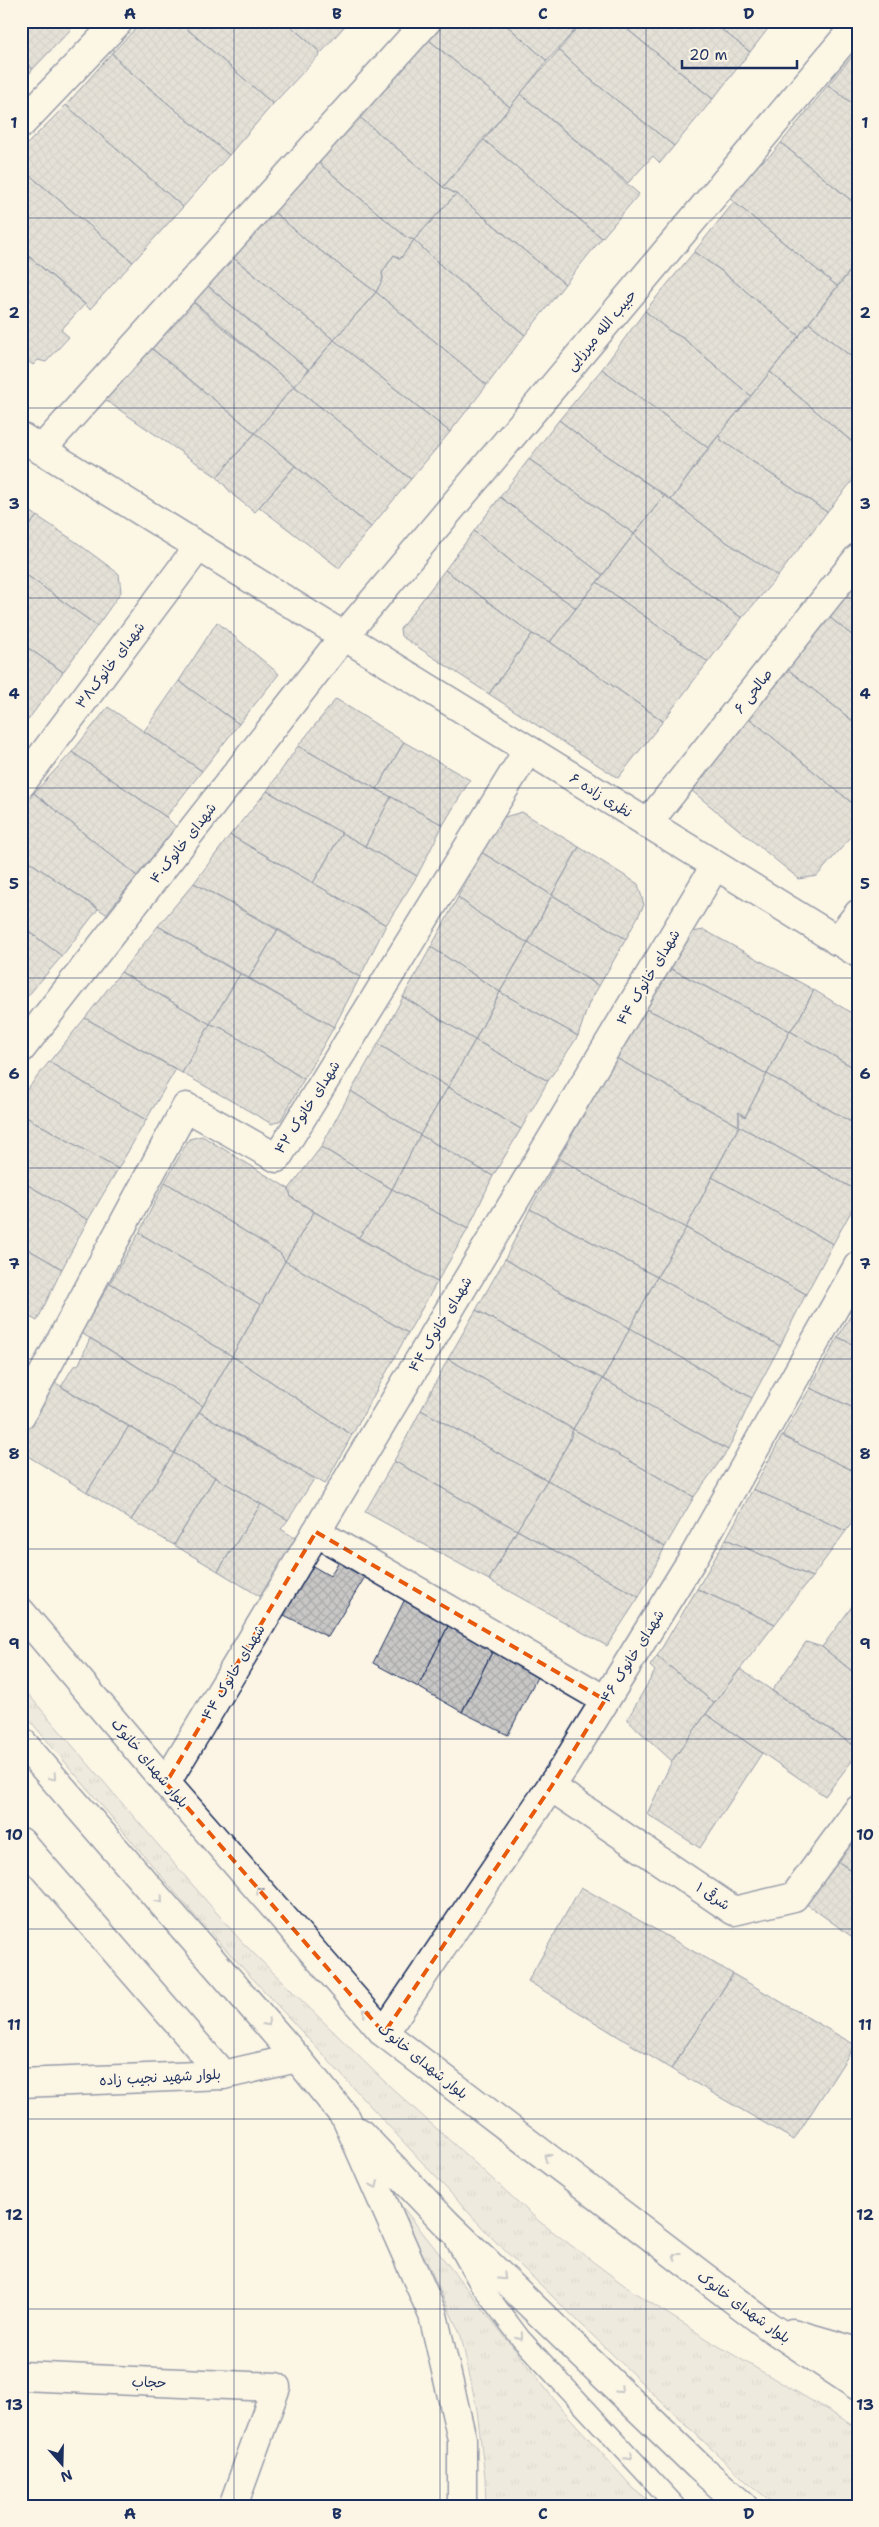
<svg xmlns="http://www.w3.org/2000/svg" width="879" height="2527" viewBox="0 0 879 2527" font-family="'Shantell Sans','Playpen Sans Arabic',sans-serif">
<style>
.grass{fill:url(#grass-tufts);stroke:#7d8599}
.building{fill:url(#building-cross-hatch);stroke:#1b2f5e}
.lines{fill:none;stroke-linecap:round;stroke-linejoin:round}
.service-casing{stroke:#1b2f5e;stroke-width:22}
.minor-casing{stroke:#1b2f5e;stroke-width:31}
.tertiary-casing{stroke:#1b2f5e;stroke-width:31}
.secondary-casing{stroke:#1b2f5e;stroke-width:31}
.service{stroke:#fcf5e5;stroke-width:19}
.minor{stroke:#fcf5e5;stroke-width:28}
.tertiary{stroke:#fcf5e5;stroke-width:28}
.secondary{stroke:#fcf5e5;stroke-width:28}
.oneway{stroke:#8c92a2}
.marked{fill:none;stroke:#e8590c;stroke-width:4;stroke-dasharray:10 6;stroke-linejoin:round}
.grid{fill:none;stroke:#1b2f5e;stroke-width:1;stroke-opacity:0.55}
.labels{text-anchor:middle;dominant-baseline:central;stroke-width:4;stroke-linejoin:round;paint-order:stroke}
.street-label{font-size:14px;fill:#1b2f5e;stroke:#fcf5e5}
.neatline{fill:none;stroke:#1b2f5e;stroke-width:2}
.grid-label{font-size:16px;text-anchor:middle;font-weight:bold;fill:#1b2f5e}
</style>
<defs>
<pattern id="grass-tufts" width="24" height="20" patternUnits="userSpaceOnUse" patternTransform="scale(1.25)"><rect width="24" height="20" fill="#dfdbd4"/><path d="M3 7l-1-3M5 7V3M7 7l1-3M15 17l-1-3M17 17v-4M19 17l1-3" fill="none" stroke="#bfbcb8"/></pattern>
<pattern id="building-cross-hatch" width="8" height="8" patternUnits="userSpaceOnUse" patternTransform="scale(1.25)"><rect width="8" height="8" fill="#c8c7c6"/><path d="M0 0l8 8M0 8l8-8" fill="none" stroke="#ababac"/></pattern>
</defs>
<rect width="100%" height="100%" fill="#fcf5e5"/>
<filter id="ink" filterUnits="userSpaceOnUse"><feTurbulence type="fractalNoise" baseFrequency=".02" numOctaves="2"/><feDisplacementMap in="SourceGraphic" scale="10" xChannelSelector="R" yChannelSelector="G"/><feConvolveMatrix kernelMatrix="1 2 1 2 8 2 1 2 1" color-interpolation-filters="sRGB"/></filter>
<g filter="url(#ink)">
<path class="grass" d="M21 1686 241 1941 385 2082 540 2222 632 2291 715 2344 858 2428V2506H777L748 2483 669 2409 493 2239 195 1916 21 1710Z
M389 2190 561 2408 633 2488 656 2506H486L485 2477 477 2410 461 2336 426 2260Z"/>
<path class="building" d="M21 21H68L74 26 33 69 21 59Z
M68 21H79L74 26Z
M143 21H178L273 104 229 155 121 64 112 53Z
M178 21H285L321 53 273 104Z
M285 21H349L321 53Z
M416 21H502L547 61 510 107 412 26Z
M502 21H583L547 61Z
M583 21H617L713 99 674 146 590 79 559 50Z
M617 21H711L750 52 713 99Z
M711 21H774L750 52Z
M412 26 510 107 443 187 350 109Z
M858 49V108L828 85Z
M559 50 590 79 674 146 660 163 653 156 628 183 520 94Z
M112 53 121 64 229 155 183 207 66 105Z
M21 59 33 69 21 84Z
M828 85 858 108V206L781 143Z
M520 94 639 194 602 238 484 140Z
M66 105 183 207 133 262 21 168V150Z
M350 109 443 187 456 194 414 240 406 237 300 147Z
M484 140 602 238 565 284 456 194 443 187Z
M781 143 858 206V262L837 286 729 198 754 168 772 154Z
M300 147 406 237 414 240 400 259 394 255 382 273 383 279 376 292 306 240 256 196Z
M21 168 133 262 90 309 21 250Z
M456 194 565 284 525 335 446 270 414 240Z
M256 196 306 240 376 292 334 340 214 242Z
M734 202 837 286 799 336 723 272 694 252Z
M414 240 446 270 525 335 487 385 376 292 383 279 382 273 394 255 400 259Z
M214 242 334 340 309 370 189 270Z
M24 252 85 304 61 330 69 337 46 362 38 360 33 365 21 356V256Z
M694 252 723 272 799 336 751 396 683 338 668 330 645 311Z
M858 262V274L852 269Z
M852 269 858 274V362L809 323Z
M189 270 243 316 309 370 294 386 219 325 175 286Z
M175 286 294 386 255 433 143 341Z
M376 292 487 385 450 432 334 340Z
M645 311 668 330 683 338 751 396 708 448 602 369Z
M809 323 858 362V447L770 372Z
M132 333 255 433 217 477 95 393Z
M334 340 450 432 411 479 294 386Z
M602 369 708 448 671 500 598 450 559 420Z
M770 372 858 447V474L827 512 721 440 719 435Z
M294 386 411 479 371 527 255 433Z
M559 420 598 450 665 495 634 534 529 459Z
M255 433 295 466 255 512 234 496 217 477Z
M719 435 721 440 827 512 778 576 722 539 671 500Z
M529 459 634 534 603 575 500 497Z
M295 466 371 527 339 568 259 507Z
M665 495 722 539 778 576 742 618 670 567 634 534Z
M500 497 603 575 576 608 519 568 474 531Z
M21 505 37 516 21 536Z
M37 516 76 542 119 574 121 592 97 626 21 571V536Z
M474 531 519 568 576 608 550 642 532 634 445 570Z
M634 534 670 567 742 618 708 662 597 582Z
M858 568V640L823 612Z
M445 570 532 634 489 694 401 636 400 629Z
M21 571 97 626 63 672 21 643Z
M597 582 708 662 663 721 550 642Z
M823 612 858 640V725L781 664Z
M217 622 279 674 239 724 179 681Z
M532 634 550 642 663 721 618 778 489 694Z
M21 643 63 672 28 720 21 715Z
M781 664 858 725V808L742 712Z
M179 681 239 724 202 771 144 731Z
M336 699 404 742 377 789 298 746Z
M108 707 202 771 166 817 72 752Z
M742 712 858 808V829L817 876 799 879 692 791 691 780Z
M21 715 28 720 21 727Z
M404 742 470 780 443 825 377 789Z
M298 746 391 797 365 846 267 791Z
M72 752 166 817 176 827 137 876 34 793Z
M267 791 342 833 313 883 230 835Z
M34 793 137 876 106 914 21 856V809Z
M391 797 443 825 417 876 365 846Z
M522 812 579 847 552 895 481 852 501 818Z
M342 833 417 876 386 925 313 883Z
M230 835 386 925 360 977 194 883Z
M579 847 638 884 644 905 626 939 552 895Z
M481 852 552 895 528 943 481 915 458 897Z
M21 856 98 909 62 956 21 926Z
M194 883 278 929 249 978 158 926Z
M552 895 626 939 599 986 528 943Z
M458 897 481 915 528 943 500 992 431 947Z
M21 926 62 956 26 998 21 995Z
M158 926 240 974 210 1024 121 972Z
M278 929 360 977 334 1027 249 978Z
M704 930 814 990 799 1019 790 1031 664 965 680 934Z
M528 943 599 986 589 1003 578 1036 500 992Z
M431 947 500 992 475 1040 403 997Z
M664 965 790 1031 767 1074 655 1013 641 1007Z
M121 972 210 1024 182 1073 85 1018Z
M240 974 334 1027 304 1079 222 1028 210 1024Z
M814 990 858 1017V1070L790 1031 799 1019Z
M500 992 578 1036 548 1081 475 1040Z
M403 997 475 1040 448 1087 378 1044Z
M641 1007 655 1013 767 1074 745 1117 739 1112V1126L616 1058Z
M85 1018 176 1069 146 1120 49 1062Z
M210 1024 222 1028 304 1079 281 1120 272 1124 182 1073Z
M790 1031 858 1070V1126L767 1074Z
M475 1040 548 1081 521 1129 448 1087Z
M378 1044 448 1087 420 1135 351 1091Z
M616 1058 739 1126 686 1228 604 1185 559 1158Z
M49 1062 146 1120 118 1169 21 1114V1097Z
M767 1074 858 1126V1191L739 1126V1112L745 1117Z
M448 1087 521 1129 493 1176 420 1135Z
M351 1091 420 1135 392 1189 321 1147Z
M21 1114 118 1169 88 1220 21 1181Z
M739 1126 858 1191V1199L833 1244 712 1177Z
M420 1135 493 1176 468 1229 392 1189Z
M202 1136 289 1189 291 1197 314 1212 285 1261 280 1253 165 1182 189 1139Z
M321 1147 392 1189 382 1207 358 1238 291 1197 289 1189Z
M559 1158 604 1185 686 1228 657 1277 530 1209Z
M712 1177 833 1244 806 1294 686 1228Z
M21 1181 88 1220 62 1269 21 1245Z
M165 1182 280 1253 285 1261 261 1305 139 1233Z
M392 1189 468 1229 437 1282 358 1238 382 1207Z
M530 1209 657 1277 630 1328 555 1289 505 1259Z
M314 1212 437 1282 408 1333 285 1261Z
M686 1228 806 1294 780 1346 657 1277Z
M139 1233 261 1305 232 1356 110 1283Z
M21 1245 62 1269 37 1321 21 1312Z
M505 1259 555 1289 630 1328 603 1379 476 1310Z
M285 1261 408 1333 352 1435 232 1356Z
M657 1277 780 1346 752 1398 630 1328Z
M110 1283 232 1356 203 1406 81 1333Z
M858 1303V1347L838 1337Z
M476 1310 603 1379 573 1429 448 1359Z
M630 1328 752 1398 728 1450 603 1379Z
M838 1337 858 1347V1410L810 1388Z
M90 1338 203 1406 174 1453 61 1387 73 1367 79 1364Z
M232 1356 352 1435 325 1484 199 1412Z
M448 1359 573 1429 569 1442 547 1480 421 1410Z
M603 1379 728 1450 694 1497 573 1429Z
M54 1382 129 1426 87 1492 21 1452V1413Z
M810 1388 858 1410V1473L782 1436Z
M421 1410 547 1480 517 1530 394 1461Z
M199 1412 314 1479 288 1520 174 1453Z
M129 1426 174 1453 131 1520 87 1492Z
M573 1429 694 1497 665 1547 547 1480 569 1442Z
M782 1436 858 1473V1514L846 1531 753 1489Z
M174 1453 215 1477 174 1545 131 1520Z
M394 1461 517 1530 489 1580 365 1512Z
M215 1477 261 1504 218 1571 174 1545Z
M547 1480 665 1547 639 1597 517 1530Z
M753 1489 846 1531 812 1577 726 1539Z
M261 1504 288 1520 281 1529 301 1542 266 1595 261 1597 218 1571Z
M517 1530 639 1597 607 1646 489 1580Z
M726 1539 812 1577 775 1624 697 1589Z
M342 1556 368 1572 328 1637 284 1615 311 1565 330 1576Z
M697 1589 775 1624 714 1703 657 1656Z
M408 1593 453 1616 418 1687 373 1663Z
M853 1605 858 1608V1676L822 1647Z
M453 1616 498 1640 462 1712 418 1687Z
M498 1640 544 1663 508 1735 462 1712Z
M806 1642 822 1647 858 1676V1739L853 1745 772 1691Z
M657 1656 714 1703 672 1761 627 1720 655 1671 650 1666Z
M740 1669 858 1748V1753L825 1796 706 1714Z
M706 1714 762 1753 700 1848 647 1814 672 1761Z
M858 1830V1875L834 1859Z
M834 1859 858 1875V1941L801 1900Z
M581 1887 733 1974 671 2069 528 1981Z
M733 1974 855 2045 794 2140 671 2069Z"/>
<g class="lines">
<g class="service-casing">
<path id="service" d="M456 2242 479 2283 521 2339 676 2506"/>
</g>
<g class="minor-casing">
<path id="minor" d="M21 124 119 21
M21 437 858 953
M41 450 427 21
M21 784 198 547
M647 824 858 558
M837 941 858 914
M21 1049 344 636 858 23
M21 1415 186 1107 277 1158 528 750
M316 1532 605 1700
M166 1783 715 866
M551 1787 734 1911 794 1897 858 1810
M21 1842 223 2075
M384 2033 566 1764 693 1558 858 1266
M21 2376 276 2387 233 2506"/>
</g>
<g class="tertiary-casing">
<path id="tertiary" d="M21 2083 223 2075 297 2058"/>
</g>
<g class="secondary-casing">
<path id="secondary" d="M21 1612 166 1783 384 2033 767 2325 858 2386
M21 1741 297 2058 346 2118 433 2315 462 2439V2506
M359 2132 446 2223 698 2466 743 2506
M792 2333 858 2352"/>
</g>
<use href="#service" class="service"/>
<use href="#minor" class="minor"/>
<use href="#tertiary" class="tertiary"/>
<use href="#secondary" class="secondary"/>
</g>
<defs><path id="oneway-chevron" d="M-2-3.5L2.5 0L-2 3.5" fill="none" stroke-width="1.6" stroke-linecap="round" stroke-linejoin="round" transform="scale(1.25)"/></defs>
<g class="oneway">
<use href="#oneway-chevron" transform="translate(53 1777) rotate(49)"/>
<use href="#oneway-chevron" transform="translate(259 1890) rotate(-131)"/>
<use href="#oneway-chevron" transform="translate(160 1900) rotate(49)"/>
<use href="#oneway-chevron" transform="translate(366 2012) rotate(-131)"/>
<use href="#oneway-chevron" transform="translate(267 2023) rotate(49)"/>
<use href="#oneway-chevron" transform="translate(547 2157) rotate(-143)"/>
<use href="#oneway-chevron" transform="translate(375 2185) rotate(66)"/>
<use href="#oneway-chevron" transform="translate(676 2256) rotate(-143)"/>
<use href="#oneway-chevron" transform="translate(503 2277) rotate(43)"/>
<use href="#oneway-chevron" transform="translate(520 2337) rotate(51)"/>
<use href="#oneway-chevron" transform="translate(620 2390) rotate(44)"/>
<use href="#oneway-chevron" transform="translate(629 2457) rotate(46)"/>
</g>
</g>
<path d="M0 0H879V2527H0ZM316 1532 605 1700 551 1787 384 2033 166 1783Z" fill="#fcf5e5" fill-opacity=".55" fill-rule="evenodd"/>
<path class="marked" d="M316 1532 605 1700 551 1787 384 2033 166 1783Z"/>
<path class="grid" d="M234 21V2506M440 21V2506M646 21V2506M21 218H858M21 408H858M21 598H858M21 788H858M21 978H858M21 1168H858M21 1359H858M21 1549H858M21 1739H858M21 1929H858M21 2119H858M21 2309H858"/>
<g class="labels">
<g class="street-label">
<text transform="translate(601 330) rotate(-50)">حبیب الله میرزایی</text>
<text transform="translate(110 665) rotate(-53)">شهدای خانوک۳۸</text>
<text transform="translate(753 691) rotate(-52)">۶ صالحی</text>
<text transform="translate(601 795) rotate(32)">نظری زاده ۶</text>
<text transform="translate(183 843) rotate(-52)">شهدای خانوک۴۰</text>
<text transform="translate(648 977) rotate(-59)">۴۴ شهدای خانوک</text>
<text transform="translate(307 1107) rotate(-57)">شهدای خانوک ۴۲</text>
<text transform="translate(440 1324) rotate(-59)">۴۴ شهدای خانوک</text>
<text transform="translate(632 1656) rotate(-58)">۴۶ شهدای خانوک</text>
<text transform="translate(233 1672) rotate(-59)">۴۴ شهدای خانوک</text>
<text transform="translate(150 1763) rotate(50)">بلوار شهدای خانوک</text>
<text transform="translate(713 1896) rotate(34)">شرقی ۱</text>
<text transform="translate(423 2061) rotate(39)">بلوار شهدای خانوک</text>
<text transform="translate(160 2077) rotate(-3)">بلوار شهید نجیب زاده</text>
<text transform="translate(744 2307) rotate(36)">بلوار شهدای خانوک</text>
<text transform="translate(149 2382) rotate(2)">حجاب</text>
</g>
</g>
<rect width="879" height="2527" fill="none" stroke="#fcf5e5" stroke-width="55"/>
<g transform="translate(62 2464) rotate(160)" stroke="#fcf5e5" stroke-width="4" paint-order="stroke">
<path d="M0-4L9 19L0 12L-9 19Z" fill="#1b2f5e"/>
<text y="-8" font-size="14" font-weight="bold" text-anchor="middle" fill="#1b2f5e">N</text>
</g>
<path d="M682 60v8h115v-8" fill="none" stroke="#1b2f5e" stroke-width="2.5"/>
<text x="689" y="60" font-size="15" fill="#1b2f5e" stroke="#fcf5e5" stroke-width="4" paint-order="stroke">20 m</text>
<rect x="28" y="28" width="824" height="2472" class="neatline"/>
<g class="grid-label">
<text x="130" y="19">A</text>
<text x="337" y="19">B</text>
<text x="543" y="19">C</text>
<text x="749" y="19">D</text>
<text x="14" y="128">1</text>
<text x="865" y="128">1</text>
<text x="14" y="318">2</text>
<text x="865" y="318">2</text>
<text x="14" y="509">3</text>
<text x="865" y="509">3</text>
<text x="14" y="699">4</text>
<text x="865" y="699">4</text>
<text x="14" y="889">5</text>
<text x="865" y="889">5</text>
<text x="14" y="1079">6</text>
<text x="865" y="1079">6</text>
<text x="14" y="1269">7</text>
<text x="865" y="1269">7</text>
<text x="14" y="1459">8</text>
<text x="865" y="1459">8</text>
<text x="14" y="1649">9</text>
<text x="865" y="1649">9</text>
<text x="14" y="1840">10</text>
<text x="865" y="1840">10</text>
<text x="14" y="2030">11</text>
<text x="865" y="2030">11</text>
<text x="14" y="2220">12</text>
<text x="865" y="2220">12</text>
<text x="14" y="2410">13</text>
<text x="865" y="2410">13</text>
<text x="130" y="2519">A</text>
<text x="337" y="2519">B</text>
<text x="543" y="2519">C</text>
<text x="749" y="2519">D</text>
</g>
</svg>
